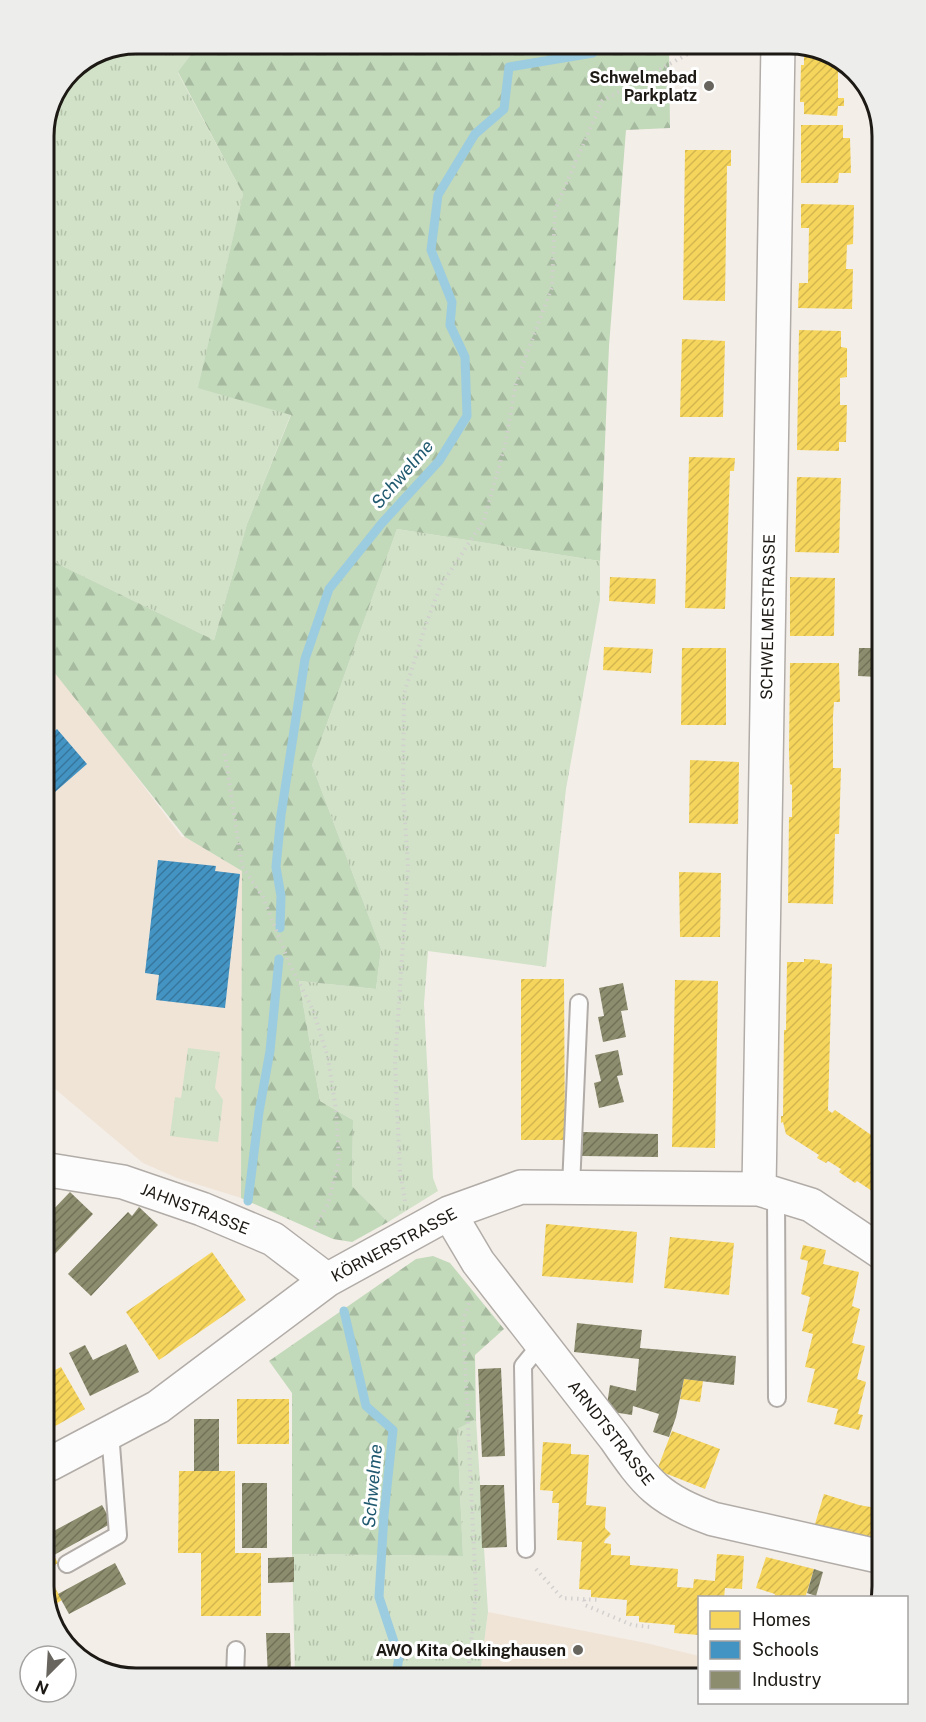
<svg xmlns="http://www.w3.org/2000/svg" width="926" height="1722" viewBox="0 0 926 1722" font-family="'Public Sans',sans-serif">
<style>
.built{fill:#f0e4d7}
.grass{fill:url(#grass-tufts)}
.forest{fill:url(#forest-firs)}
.homes{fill:url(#homes-hatch)}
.schools{fill:url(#schools-hatch)}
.industry{fill:url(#industry-hatch)}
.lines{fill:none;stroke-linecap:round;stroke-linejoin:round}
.stream{stroke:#9ccce0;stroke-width:9}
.service-casing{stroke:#b1aca7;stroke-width:20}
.minor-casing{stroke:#b1aca7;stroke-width:36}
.path{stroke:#d2d0ce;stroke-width:4;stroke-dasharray:1.5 4.5;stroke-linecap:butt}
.service{stroke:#fdfcfc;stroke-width:16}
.minor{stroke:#fdfcfc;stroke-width:33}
.poi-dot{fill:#68645e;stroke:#fff;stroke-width:2}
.labels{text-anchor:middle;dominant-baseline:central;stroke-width:6;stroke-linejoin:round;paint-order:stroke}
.poi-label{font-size:16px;font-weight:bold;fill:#1d1914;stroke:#fff;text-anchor:end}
.street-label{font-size:16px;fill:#1d1914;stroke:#fff}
.water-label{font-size:18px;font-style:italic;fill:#215a70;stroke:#fff}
.rim{fill:none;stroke:#1d1914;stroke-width:3}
</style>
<defs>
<pattern id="grass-tufts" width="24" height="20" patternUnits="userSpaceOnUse" patternTransform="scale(1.5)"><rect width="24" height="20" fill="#d1e2c8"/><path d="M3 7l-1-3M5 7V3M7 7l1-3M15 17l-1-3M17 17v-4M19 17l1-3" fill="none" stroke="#b3c1ab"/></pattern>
<pattern id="forest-firs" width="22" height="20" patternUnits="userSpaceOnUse" patternTransform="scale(1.5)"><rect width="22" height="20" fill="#c2d9ba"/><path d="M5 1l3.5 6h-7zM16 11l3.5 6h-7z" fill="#a6ba9f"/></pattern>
<pattern id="homes-hatch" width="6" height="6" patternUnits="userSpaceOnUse" patternTransform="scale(1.5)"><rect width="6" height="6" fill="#f6d55c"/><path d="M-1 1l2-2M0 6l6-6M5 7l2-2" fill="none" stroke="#d2b64f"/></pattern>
<pattern id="schools-hatch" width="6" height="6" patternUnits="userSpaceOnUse" patternTransform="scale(1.5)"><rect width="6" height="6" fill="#4393c3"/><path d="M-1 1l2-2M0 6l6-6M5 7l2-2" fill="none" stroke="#37779d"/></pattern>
<pattern id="industry-hatch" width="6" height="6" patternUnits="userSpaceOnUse" patternTransform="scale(1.5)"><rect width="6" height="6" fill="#8c8c6e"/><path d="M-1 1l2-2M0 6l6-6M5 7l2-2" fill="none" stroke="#727259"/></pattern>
</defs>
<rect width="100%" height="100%" fill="#f4eee8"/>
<path class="built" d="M56 670 182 837H185L242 871 241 1198 177 1178 143 1163 48 1083 46 678Z
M488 1612 646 1643 699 1656V1673L480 1675Z"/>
<path class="grass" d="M136 44H199L178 73 243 194 199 387 291 414 247 524 214 640 46 558 44 130 71 70Z
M397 529 600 561V600L566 789 546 967 428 951 424 1004 433 1178 438 1191 388 1222 352 1186 353 1120 320 1101 299 981 376 989 381 949 312 765Z
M188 1048 220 1052 215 1088 223 1100 218 1142 170 1136 175 1097 181 1098Z
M476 1419 488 1612 480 1675 295 1677 292 1554 463 1556 457 1428Z"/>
<path class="forest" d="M199 44H669L670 128 626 130 609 346 600 561 397 529 312 765 381 949 376 989 299 981 320 1101 353 1120 352 1186 388 1222 352 1242 333 1239 241 1198 242 871 185 837 46 662V558L214 640 247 524 291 415 198 388 243 194 178 72Z
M433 1256 450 1263 504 1329 475 1355 476 1419 457 1429 463 1556 292 1554V1393L269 1361 416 1259Z"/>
<path class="homes" d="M804 53H821L838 59V62H845V72H838V98H844V106H838L837 116 804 114V102H800L801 65H804Z
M801 125H843V138H850L851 173H839L838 183H801Z
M685 150H731V166H727L725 301 683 300Z
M801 204 854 205 853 244 847 245 846 269H853L852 309 798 308 799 283H808L809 228H801Z
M799 330 841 331V347L847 348V377L840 378V405H847L846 442H839V451L797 450Z
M682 339 725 341 723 417H680Z
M689 457 735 458 734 471H730L725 609 685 608Z
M797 477 841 478 839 553 795 552Z
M610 577 656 579 655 604 609 601Z
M790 577 835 578 834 636H790Z
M604 647 653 649 651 673 603 670Z
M682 648H726V725H681Z
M790 663H839L840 702H834L833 716V768H841L839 834H835L833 904 788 903 789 817H792V785L790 784 789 751Z
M690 760 739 762 738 824 689 823Z
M679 872 721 873 720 937H680Z
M804 959 820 960V963L832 964 828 1110 832 1113 835 1110 880 1141 881 1197 857 1181 855 1183 839 1172 841 1169 828 1161 826 1163 817 1158 819 1155 786 1134 783 1122 781 1123V1116H783L784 1030H786L787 962H804Z
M521 979H564L565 1140H521Z
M675 980 718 981 715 1148 672 1147Z
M546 1224 637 1232 633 1283 542 1276Z
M670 1237 734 1243 729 1295 664 1288Z
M803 1245 826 1250 823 1264 859 1272 852 1306 860 1309 852 1343 865 1346 857 1379 866 1382 858 1414 863 1415 859 1430 834 1424 838 1409 807 1402 815 1369 805 1367 813 1334 802 1331 810 1297 801 1294 808 1261 800 1259Z
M212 1252 246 1300 159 1360 126 1312Z
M61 1367 85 1409 52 1428 50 1424 49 1373Z
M684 1379 703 1381 700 1402 680 1399Z
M237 1399H289V1444H237Z
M672 1431 720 1449 705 1489 657 1470Z
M543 1442 571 1444V1454L589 1455 586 1505 606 1507 605 1528 611 1534 605 1540 604 1543 611 1544V1555L630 1556V1565L678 1569 677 1587 693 1588 694 1579 715 1581 717 1554 744 1556 742 1589 725 1588 724 1598H699V1635L674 1633 675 1625 639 1622V1616H626L627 1600 591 1597V1590L579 1589 582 1542 557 1540 559 1503H552L553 1491 540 1490Z
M179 1471H235V1553H261V1616H201V1553H178Z
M824 1494 859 1505 882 1509V1542L849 1535 815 1524Z
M50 1549 58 1563 50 1568Z
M766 1557 814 1569 805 1598H774L775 1594 756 1588Z
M50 1579 62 1600 51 1607V1592Z
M546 1667 578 1670V1674H545Z"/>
<path class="schools" d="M57 729 87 764 47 799V738Z
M158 860 216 866 215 871 240 874 225 1008 156 1000 159 975 145 973Z"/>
<path class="industry" d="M859 648H878V677L858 676Z
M623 983 628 1010 621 1011 626 1037 603 1042 598 1017 604 1016 599 988Z
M618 1050 623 1075 617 1076 624 1102 599 1108 594 1083 601 1081 595 1055Z
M583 1132 658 1134V1157L582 1156Z
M70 1192 93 1214 52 1257 49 1254V1214Z
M139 1207 158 1225 91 1296 68 1274 128 1212 132 1216Z
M577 1323 642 1330 640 1348 736 1356 734 1385 684 1379 676 1417 669 1437 653 1432 659 1414 633 1406 632 1415 606 1411 610 1385 636 1391 639 1359 574 1352Z
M126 1344 139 1372 90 1396 69 1353 85 1345 93 1360Z
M501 1368 505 1456 482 1457 478 1369Z
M194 1419H219V1471H194Z
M242 1483H267V1548H242Z
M480 1485H504L507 1547 482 1548Z
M102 1505 112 1523 54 1555 50 1549V1533Z
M294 1557V1582L268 1583V1558Z
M115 1563 126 1584 69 1614 58 1594Z
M814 1569 823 1572 816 1596 807 1593Z
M266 1633H290L291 1677H268Z"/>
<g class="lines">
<path class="stream" d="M280 928 281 896 276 867 281 815 305 659 329 589 382 523 439 461 467 416 465 357 450 325 452 302 431 250 438 195 475 134 504 109 509 67 593 53
M248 1201 259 1112 270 1051 279 959
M344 1311 366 1406 393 1430 384 1515 379 1597 399 1657 396 1676"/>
<g class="service-casing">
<path id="service" d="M571 1187 579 1003
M776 1195 777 1398
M526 1549 523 1366 541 1344
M67 1564 118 1535 110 1432
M235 1677 236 1650"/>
</g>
<g class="minor-casing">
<path id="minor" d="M49 1170 123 1182 202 1209 273 1239 327 1280
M759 1189 778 44
M449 1213 478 1262 615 1438C646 1483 659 1500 713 1519L882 1557
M50 1464 158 1407 327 1280 449 1213 521 1187 759 1189 811 1205 881 1252"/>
</g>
<path class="path" d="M225 754 242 866 263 897 290 965 313 1010 328 1058 336 1110 339 1160 328 1204 313 1231
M405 1201 400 1171 395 1063 408 867 403 789 404 694 425 627 440 587 484 520 505 445 516 383 552 287 555 210 602 101 706 44
M536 1569 562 1598 600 1600
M584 1600 585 1605 632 1625 650 1627
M468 1675 476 1592 463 1320 470 1301"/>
<use href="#service" class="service"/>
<use href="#minor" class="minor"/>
</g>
<g class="poi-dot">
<circle cx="709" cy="86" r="6"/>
<circle cx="578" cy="1650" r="6"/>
</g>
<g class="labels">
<g class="poi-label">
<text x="697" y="77">Schwelmebad<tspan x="697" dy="18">Parkplatz</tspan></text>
<text x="566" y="1650">AWO Kita Oelkinghausen</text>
</g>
<g class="street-label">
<text transform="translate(768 617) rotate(-89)">SCHWELMESTRASSE</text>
<text transform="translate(195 1209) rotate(21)">JAHNSTRASSE</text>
<text transform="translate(394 1245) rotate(-28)">KÖRNERSTRASSE</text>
<text transform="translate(611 1433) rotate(52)">ARNDTSTRASSE</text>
</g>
<g class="water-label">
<text transform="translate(402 474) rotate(-49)">Schwelme</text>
<text transform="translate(372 1486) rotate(-85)">Schwelme</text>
</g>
</g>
<path d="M0 0H926V1722H0ZM136 54H790A82 82 0 0 1 872 136V1586A82 82 0 0 1 790 1668H136A82 82 0 0 1 54 1586V136A82 82 0 0 1 136 54Z" fill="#ededec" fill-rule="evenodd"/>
<path class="rim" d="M136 54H790A82 82 0 0 1 872 136V1586A82 82 0 0 1 790 1668H136A82 82 0 0 1 54 1586V136A82 82 0 0 1 136 54Z"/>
<rect x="698" y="1596" width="210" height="108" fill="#ffffff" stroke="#a5a3a1" stroke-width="1.5"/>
<rect x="710" y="1611" width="30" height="18" fill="#f6d55c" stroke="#a5a3a1" stroke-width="1.5"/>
<text x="752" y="1626" font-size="18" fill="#1d1914">Homes</text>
<rect x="710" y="1641" width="30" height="18" fill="#4393c3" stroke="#a5a3a1" stroke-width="1.5"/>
<text x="752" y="1656" font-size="18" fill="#1d1914">Schools</text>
<rect x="710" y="1671" width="30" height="18" fill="#8c8c6e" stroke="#a5a3a1" stroke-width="1.5"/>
<text x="752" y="1686" font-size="18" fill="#1d1914">Industry</text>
<g transform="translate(48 1674) rotate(204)"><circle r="28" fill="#ffffff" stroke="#a5a3a1" stroke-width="1.5"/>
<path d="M0-4.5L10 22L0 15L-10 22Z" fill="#68645e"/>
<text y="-9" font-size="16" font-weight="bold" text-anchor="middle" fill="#1d1914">N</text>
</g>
</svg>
